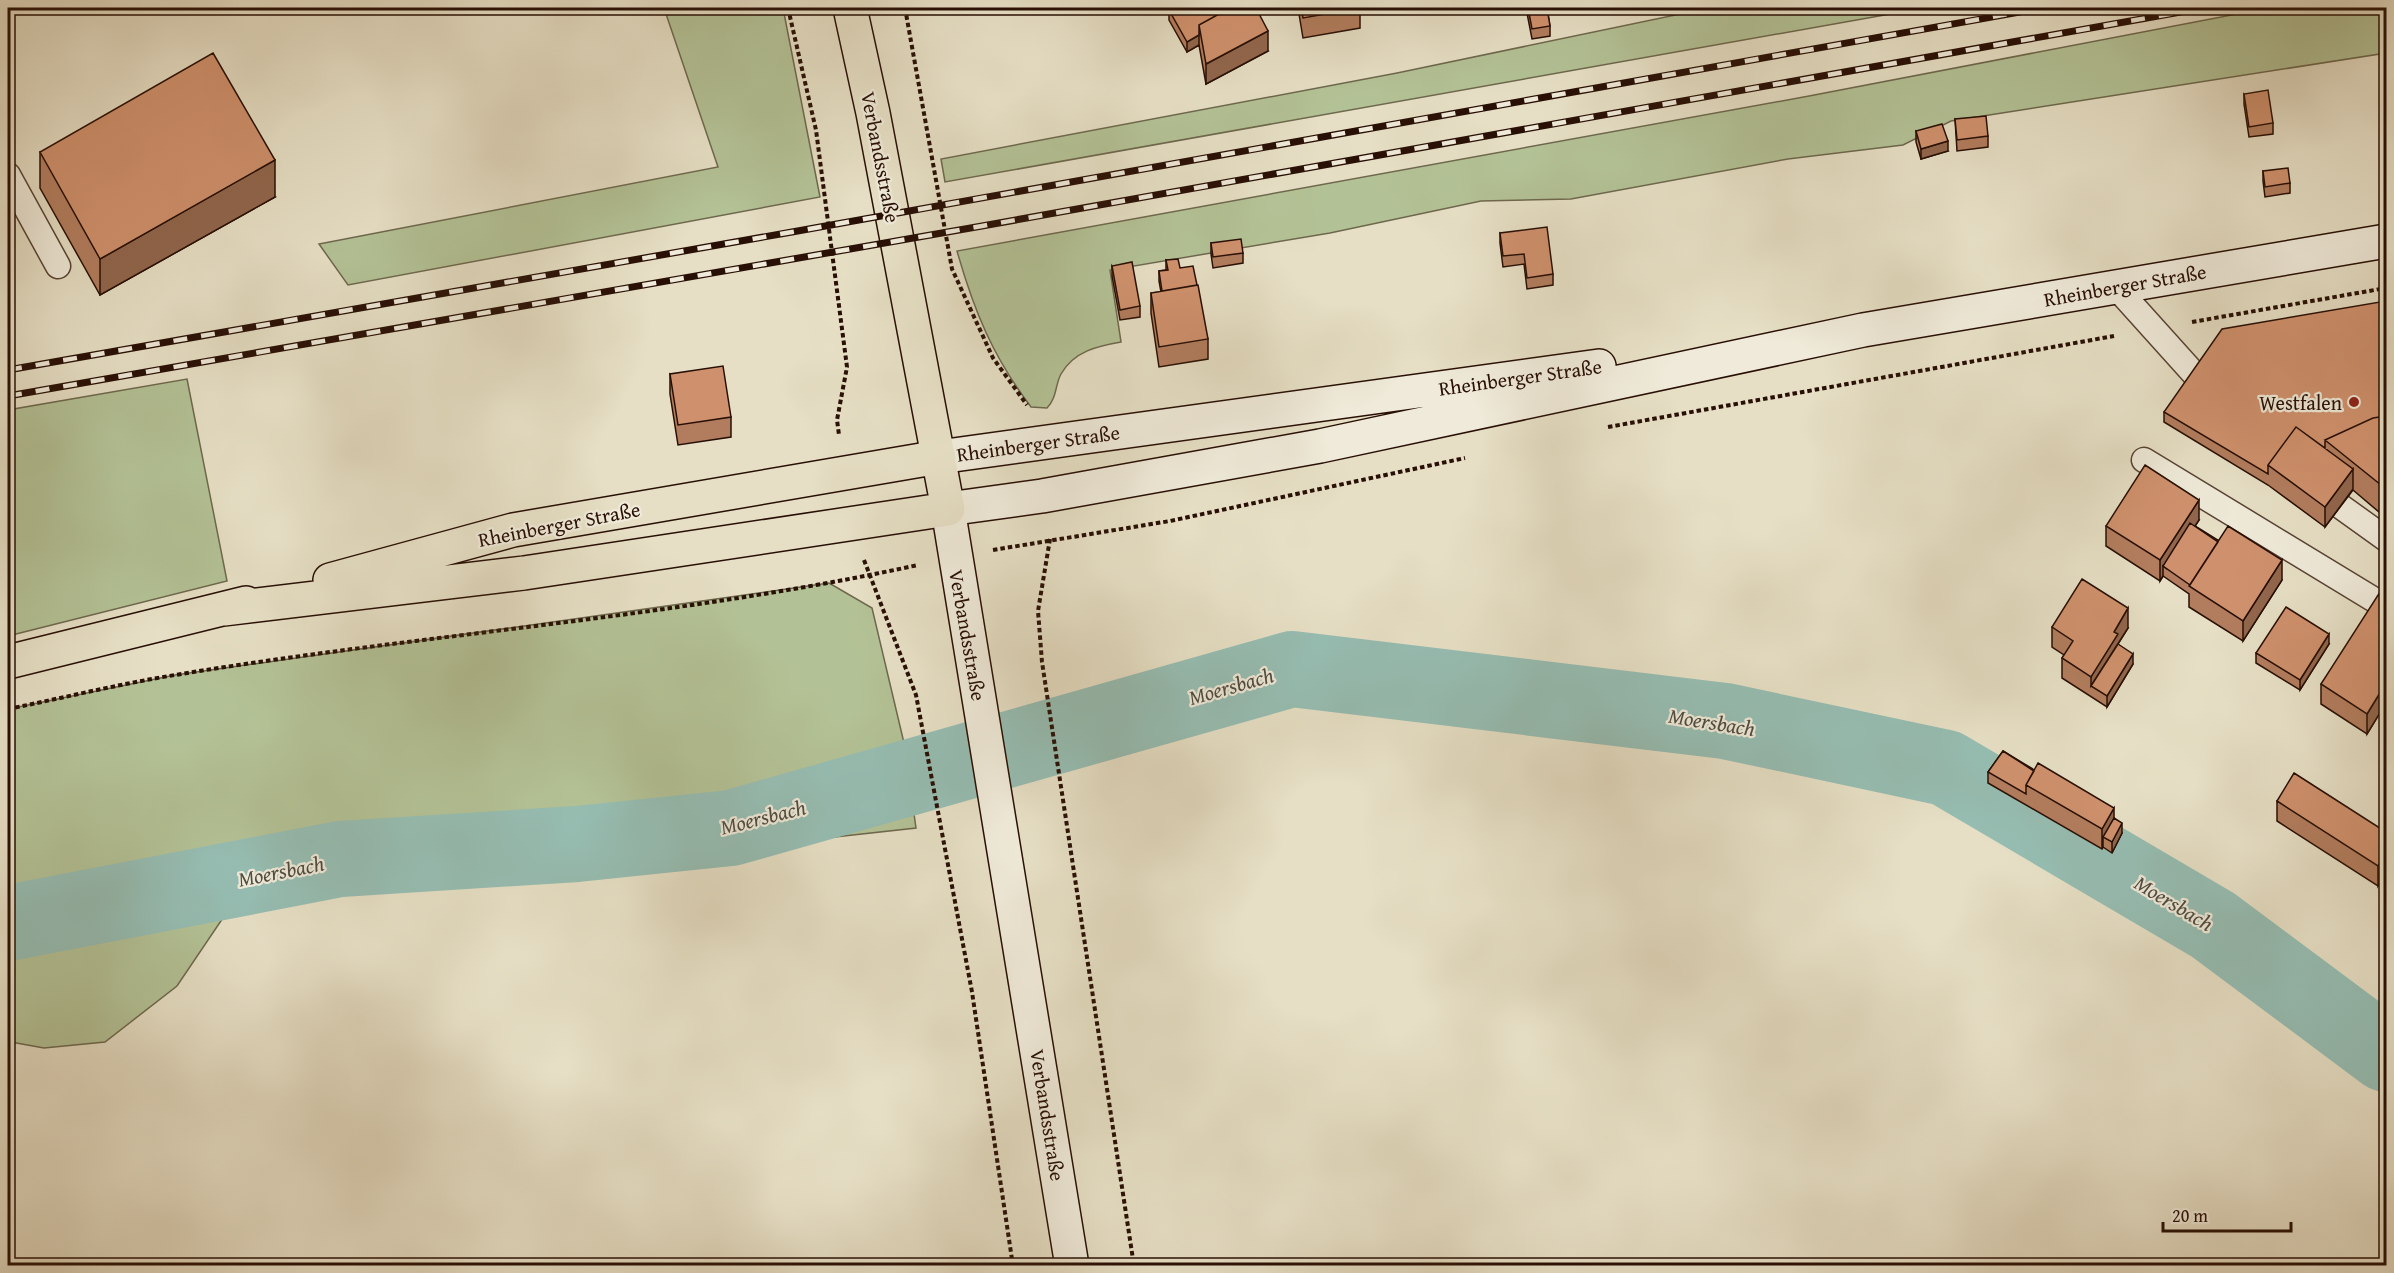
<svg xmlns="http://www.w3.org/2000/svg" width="2394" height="1273" viewBox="0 0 2394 1273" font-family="'Gentium Book Plus',serif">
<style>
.green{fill:#b3c296;stroke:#6e684e;stroke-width:1.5}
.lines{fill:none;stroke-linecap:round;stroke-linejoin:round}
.river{stroke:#96bdb2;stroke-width:76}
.service-casing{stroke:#584335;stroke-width:27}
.secondary-casing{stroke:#280f05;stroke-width:36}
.primary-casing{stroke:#280f05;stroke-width:36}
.path{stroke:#280f05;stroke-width:4;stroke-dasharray:4.5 3;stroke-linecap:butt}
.service{stroke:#efead9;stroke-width:24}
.secondary{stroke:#efead9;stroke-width:33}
.primary{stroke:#e6dfc5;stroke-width:33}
.rail-casing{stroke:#280f05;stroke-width:7}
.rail{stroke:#efead9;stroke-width:4.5;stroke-dasharray:14;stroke-linecap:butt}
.wall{fill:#b27d5e;stroke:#280f05;stroke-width:1.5}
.shaded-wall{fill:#91664c;stroke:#280f05;stroke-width:1.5}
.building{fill:#cf916d;stroke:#280f05;stroke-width:1.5}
.poi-dot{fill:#8f2418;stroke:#efead9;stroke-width:2}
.labels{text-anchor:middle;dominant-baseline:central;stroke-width:4.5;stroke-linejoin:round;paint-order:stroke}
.street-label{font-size:20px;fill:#280f05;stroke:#efead9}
.poi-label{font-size:20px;fill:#280f05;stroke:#efead9;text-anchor:end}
.water-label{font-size:21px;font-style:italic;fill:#4e4c42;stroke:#efead9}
</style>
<rect width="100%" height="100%" fill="#e6dfc5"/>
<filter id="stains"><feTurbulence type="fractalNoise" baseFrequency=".00333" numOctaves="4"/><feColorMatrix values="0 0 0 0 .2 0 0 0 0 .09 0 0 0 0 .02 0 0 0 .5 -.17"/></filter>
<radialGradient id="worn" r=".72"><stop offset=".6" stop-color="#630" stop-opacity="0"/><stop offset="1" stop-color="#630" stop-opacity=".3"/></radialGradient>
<path class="green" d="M664 8H783L820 197 348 285 319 244 718 167Z
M1709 8H1924L945 182 941 159 1397 73Z
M2268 8H2386V53L1951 121 1903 145 1788 159 1571 199 1481 201 1330 233 1110 270 1121 342C1098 346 1074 351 1061 374 1055 385 1057 398 1047 408L1031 407C993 357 974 311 957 251L1809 96Z
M187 379 227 581 8 636V410Z
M829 583 872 608 904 743 916 828 233 903 177 986 105 1042 44 1048 11 1042 8 1037V709L175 675Z"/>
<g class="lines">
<path class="river" d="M8 923 340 859 577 844 731 828 1292 669 1725 721 1946 768 2213 925 2386 1054"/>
<g class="service-casing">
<path id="service" d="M8 175 58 266
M2115 286 2214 396
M2144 460 2386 607
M2340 506 2386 539"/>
</g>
<g class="secondary-casing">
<path id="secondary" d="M939 457 1599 366
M1072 1266 948 509 1042 496 1320 446 1863 330 2386 241"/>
</g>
<g class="primary-casing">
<path id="primary" d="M330 580 513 530 939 457
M224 609 524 573 948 509 873 113 850 8
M8 662 246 603"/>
</g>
<path class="path" d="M788 8 816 130 847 367 837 420 839 435
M905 8 952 269 993 358 1027 405
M2192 322 2386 288
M1608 427 2114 336
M1050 539 1038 611 1042 662 1134 1266
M993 550 1170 521 1465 458
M864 560 916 695 972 992 1013 1266
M8 709C63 698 119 684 175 675 422 634 673 618 918 565"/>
<use href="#service" class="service"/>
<use href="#secondary" class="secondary"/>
<use href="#primary" class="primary"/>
<g class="rail-casing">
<path id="rail" d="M8 370 792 232 2042 8
M8 396 982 226 2203 8"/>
</g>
<use href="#rail" class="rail"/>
</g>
<path class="wall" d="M1298 8H1360V28L1303 38Z
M1526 8H1547L1550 26V36L1532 39Z
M1169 10 1268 51 1206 84 1199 45 1187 52 1169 20Z
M2244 94 2273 123V134L2249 137 2244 104Z
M1955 119 1988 136V147L1957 151Z
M1916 131 1948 151 1921 159 1916 142Z
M40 152 275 197 100 295 40 188Z
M2263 171 2290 183V193L2265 197 2263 181Z
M1500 233 1553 274V285L1527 289 1524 264 1503 267 1500 243Z
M1211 243 1243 253V263L1213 268 1211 254Z
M1166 260 1180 268 1208 339V359L1159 367 1151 313V293L1161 292 1159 281V271L1166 270Z
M1112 266 1140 306V317L1120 320 1112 276Z
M2386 311V518L2353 490 2325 527 2268 485 2164 422V412Z
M670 374 731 417V437L678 445 670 394Z
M2199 520 2195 526 2282 580 2243 641 2189 607V594L2163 576 2160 581 2106 546V526Z
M2386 596V703L2367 734 2321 704V684Z
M2052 627 2128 628 2118 644 2133 664 2107 707 2062 678V658L2064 655 2052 647Z
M2329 644 2300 690 2256 663V653Z
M2003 751 2114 818 2122 833 2112 853 2103 847 2102 849 1988 783V772Z
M2277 801 2386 832V873L2378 886 2277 821Z"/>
<path class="shaded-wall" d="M1268 31V51L1206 84V64Z
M1199 35V45L1187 52V42Z
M1948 141V151L1921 159V149Z
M275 160V197L100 295V259Z
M2353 469V489L2325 527V507Z
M2199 500V520L2167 569 2163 566V576L2160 581V560Z
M2282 560V580L2243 641V621Z
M2128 608V628L2091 686V677L2114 632Z
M2329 634V644L2300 690V680Z
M2133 654V664L2107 707V696Z
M2386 683V703L2367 734V714Z
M2114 808V828L2103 837V847L2102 849V829Z
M2122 823V833L2112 853V842Z
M2386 853V873L2378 886V866Z"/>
<path class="building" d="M1173 8H1230L1199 25V35L1187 42 1169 10Z
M1230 8H1256L1268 31 1206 64 1199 25Z
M1301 8H1360L1303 18Z
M1528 8H1547L1550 26 1532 29Z
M213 53 275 160 100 259 40 152Z
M2268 90 2273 123 2249 127 2244 94Z
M1986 116 1988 136 1957 140 1955 119Z
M1942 124 1948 141 1921 149 1916 131Z
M2288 168 2290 183 2265 187 2263 171Z
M1547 227 1553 274 1527 278 1524 254 1503 256 1500 233Z
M1241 239 1243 253 1213 257 1211 243Z
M1178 259 1180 268 1193 266 1197 285 1162 291 1159 271 1168 270 1166 260Z
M1132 262 1140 306 1120 310 1112 266Z
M1198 285 1208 339 1159 347 1151 293Z
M2380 302 2386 311V416L2373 418 2325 440V448L2296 427 2268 465V474L2164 412 2222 329Z
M723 366 731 417 678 425 670 374Z
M2386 416V489L2325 440 2373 418Z
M2296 427 2353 469 2325 507 2268 465Z
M2145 465 2199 500 2160 560 2106 526Z
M2190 523 2218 542 2190 585 2163 566Z
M2228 526 2282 560 2243 621 2189 586Z
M2082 579 2128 608 2114 632 2118 634 2091 677 2062 658 2073 641 2052 627Z
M2380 592 2386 596V683L2367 714 2321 684Z
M2286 607 2329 634 2300 680 2256 653Z
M2118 644 2133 654 2107 696 2091 686Z
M2003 751 2034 771 2026 785V794L1988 772Z
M2038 763 2114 808 2102 829 2026 785Z
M2294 773 2386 832V853L2378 866 2277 801Z
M2114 818 2122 823 2112 842 2103 837Z"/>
<circle class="poi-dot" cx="2354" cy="402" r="6"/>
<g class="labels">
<g class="street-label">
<text transform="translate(881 157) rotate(79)">Verbandsstraße</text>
<text transform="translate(2125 285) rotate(-10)">Rheinberger Straße</text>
<text transform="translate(1520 377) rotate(-8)">Rheinberger Straße</text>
<text transform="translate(1038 443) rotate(-8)">Rheinberger Straße</text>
<text transform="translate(559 524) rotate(-11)">Rheinberger Straße</text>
<text transform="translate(968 635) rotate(80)">Verbandsstraße</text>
<text transform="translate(1048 1115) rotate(81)">Verbandsstraße</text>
</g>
<g class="poi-label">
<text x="2342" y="402">Westfalen</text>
</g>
<g class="water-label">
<text transform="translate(1231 686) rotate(-16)">Moersbach</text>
<text transform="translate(1712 722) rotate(9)">Moersbach</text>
<text transform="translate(763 817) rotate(-14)">Moersbach</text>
<text transform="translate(281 871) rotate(-11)">Moersbach</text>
<text transform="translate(2174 903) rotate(31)">Moersbach</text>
</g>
</g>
<rect width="2394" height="1273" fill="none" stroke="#e6dfc5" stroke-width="30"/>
<rect x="9" y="9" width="2376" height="1255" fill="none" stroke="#280f05" stroke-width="3"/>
<rect x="15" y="15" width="2364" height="1243" fill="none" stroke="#280f05" stroke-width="1.5"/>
<path d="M2163 1222v9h128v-9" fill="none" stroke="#280f05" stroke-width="3"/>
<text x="2172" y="1222" font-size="18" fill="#280f05" stroke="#efead9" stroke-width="4.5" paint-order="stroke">20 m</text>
<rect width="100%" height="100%" filter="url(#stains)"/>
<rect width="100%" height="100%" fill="url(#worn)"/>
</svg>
